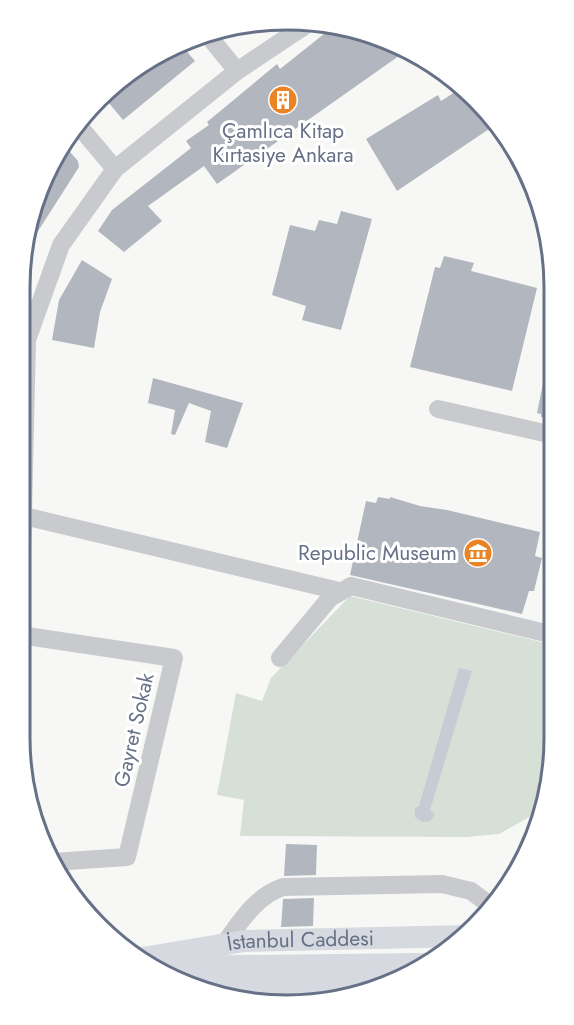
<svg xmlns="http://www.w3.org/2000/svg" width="574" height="1025" viewBox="0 0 574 1025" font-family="Jost,sans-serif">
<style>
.green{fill:#d7e0d6}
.water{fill:#c6ccd3}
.building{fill:#b2b6bf}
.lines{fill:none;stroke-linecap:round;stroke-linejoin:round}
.minor{stroke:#c8cace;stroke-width:18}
.major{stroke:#d6d9df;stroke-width:22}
.labels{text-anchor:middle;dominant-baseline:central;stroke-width:6;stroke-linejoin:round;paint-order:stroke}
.poi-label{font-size:21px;fill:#667087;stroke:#fff}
.street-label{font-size:21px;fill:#667087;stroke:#fff}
.rim{fill:none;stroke:#667087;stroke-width:3}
</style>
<rect width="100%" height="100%" fill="#f7f8f5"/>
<path class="green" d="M350 596 554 645V744L531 816 499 834 467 837 240 836 244 800 217 795 236 693 262 701 271 678Z"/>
<path class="water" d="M459 668 472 671 430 810 435 814 430 821 422 822 415 817V808L419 806Z"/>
<path class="building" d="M334 26 406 51 217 184 204 166 148 206 162 221 124 252 98 231 112 210 191 148 186 141 209 125 207 122 277 64 280 69Z
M182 46 195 61 123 120 104 97 124 75Z
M458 90 495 125 397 191 366 139 438 95 441 101Z
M63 144 78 161 79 167 33 239 30 237 56 153Z
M341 211 372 219 341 330 302 320 306 306 272 295 290 225 315 231 319 220 337 224Z
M444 256 474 263 471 271 537 288 512 391 410 367 435 267 440 268Z
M82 260 112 279 100 312 94 348 52 340 59 300Z
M547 363H553V420L541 417V414L537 413Z
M153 378 243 403 227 448 205 442 211 411 189 403 175 435 171 434 175 410 148 403Z
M378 497 390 499V497L420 506 447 510 540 532 535 556 542 558 534 591H529L522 614 350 575 366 501 376 503Z
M286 844 317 845 316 875 284 876Z
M314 898 313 926 281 927 283 899Z"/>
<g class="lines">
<path class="minor" d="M207 34 237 71
M79 126 115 169
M438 409 553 435
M24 516 339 591
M20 635 174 658 127 857 54 862
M20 644 27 340 61 245 115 169 237 71 309 23
M280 658 330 598 351 586 554 635
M224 944C241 921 256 896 283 887L442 884 471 891 491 906"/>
<g class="major">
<path id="s1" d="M137 959 244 941 466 936"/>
<path d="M154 967 423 964"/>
<path d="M197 987 389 985"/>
</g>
</g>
<defs>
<g id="building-disc" transform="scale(1.5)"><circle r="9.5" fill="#ea8323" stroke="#fff"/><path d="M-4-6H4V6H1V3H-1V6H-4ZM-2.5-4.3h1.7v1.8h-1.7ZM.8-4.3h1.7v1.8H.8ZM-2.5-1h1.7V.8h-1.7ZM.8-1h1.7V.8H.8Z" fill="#fff"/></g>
<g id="museum-disc" transform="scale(1.5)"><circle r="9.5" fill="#ea8323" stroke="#fff"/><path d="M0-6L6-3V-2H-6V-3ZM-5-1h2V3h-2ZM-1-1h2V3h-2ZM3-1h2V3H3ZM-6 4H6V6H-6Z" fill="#fff"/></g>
</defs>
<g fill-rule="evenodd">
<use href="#building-disc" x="283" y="100"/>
<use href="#museum-disc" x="478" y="553"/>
</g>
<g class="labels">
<g class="poi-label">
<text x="283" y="131">Çamlıca Kitap<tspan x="283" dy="24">Kırtasiye Ankara</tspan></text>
<text x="457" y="553" text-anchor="end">Republic Museum</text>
</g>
<g class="street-label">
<text transform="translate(134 730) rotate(-77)">Gayret Sokak</text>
<text stroke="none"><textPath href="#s1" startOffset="165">İstanbul Caddesi</textPath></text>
</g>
</g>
<path d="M0 0H574V1025H0ZM287 30H287A257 257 0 0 1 544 287V738A257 257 0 0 1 287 995H287A257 257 0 0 1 30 738V287A257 257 0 0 1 287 30Z" fill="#fff" fill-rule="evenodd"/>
<path class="rim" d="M287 30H287A257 257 0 0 1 544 287V738A257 257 0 0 1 287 995H287A257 257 0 0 1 30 738V287A257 257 0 0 1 287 30Z"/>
</svg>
